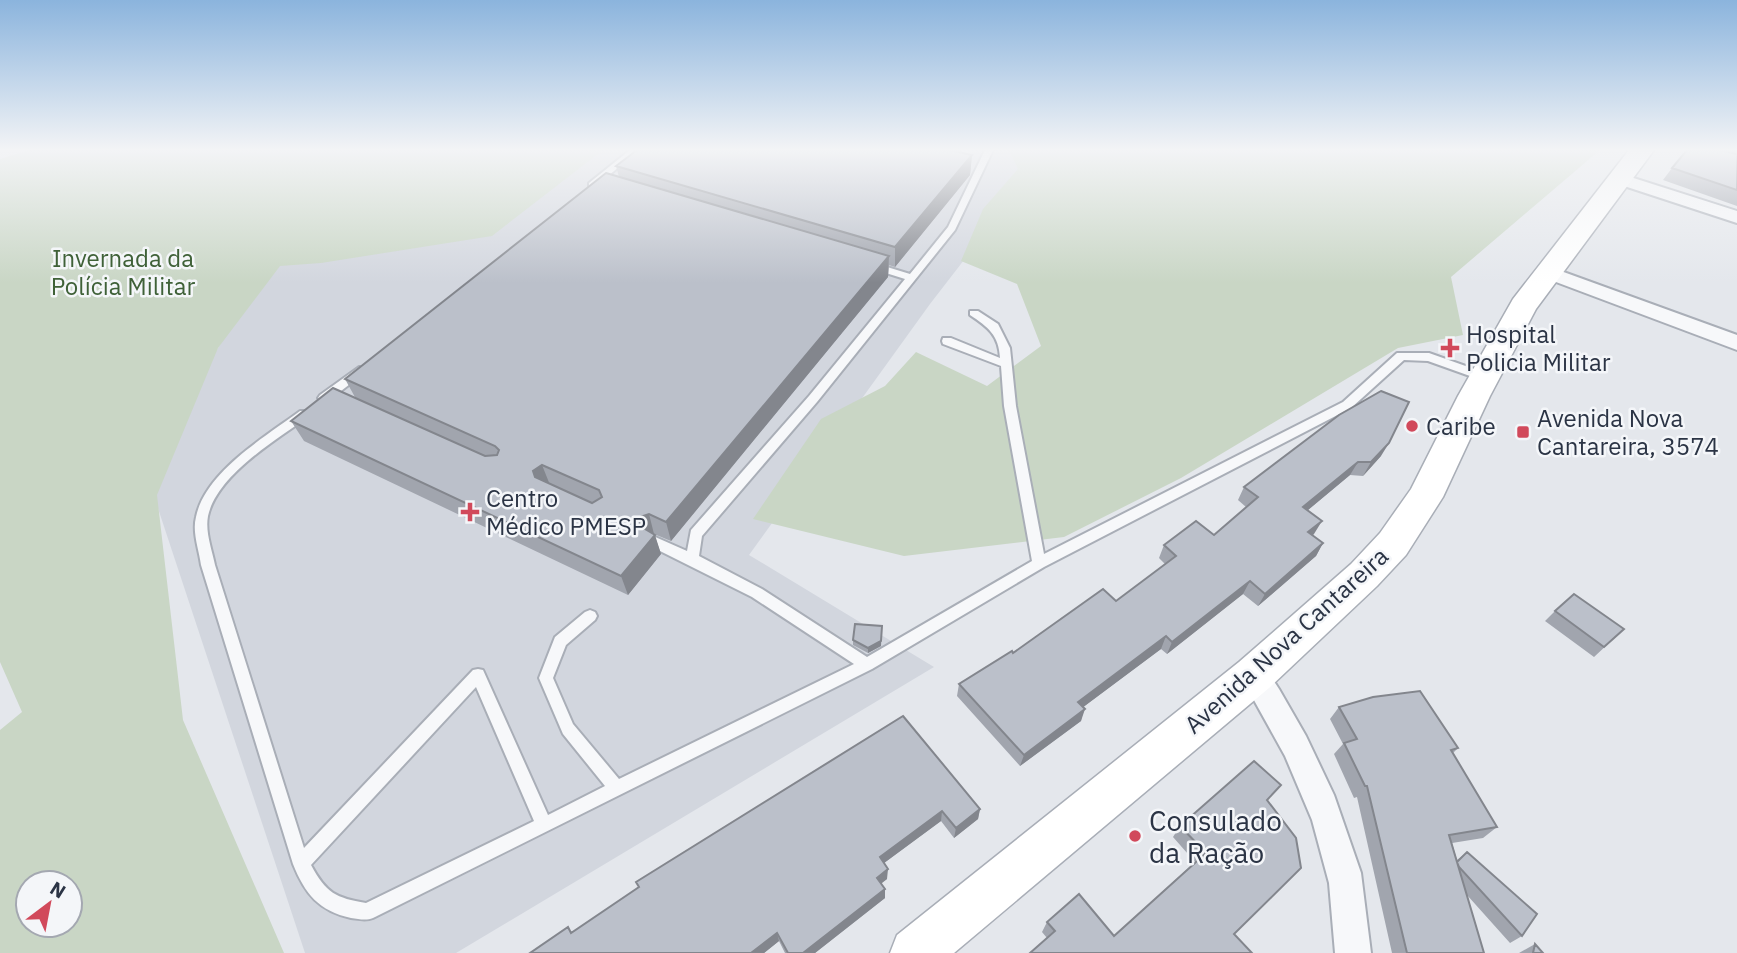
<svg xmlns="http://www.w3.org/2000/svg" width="1737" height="953" viewBox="0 0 1737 953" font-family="'IBM Plex Sans',sans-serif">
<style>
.built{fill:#d2d6de}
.green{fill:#c9d6c5;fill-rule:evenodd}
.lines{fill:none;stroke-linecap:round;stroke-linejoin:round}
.service-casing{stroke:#a9aeb7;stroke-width:4}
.minor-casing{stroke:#a9aeb7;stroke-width:4}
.secondary-casing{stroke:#a9aeb7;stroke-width:3}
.service{fill:#f7f8fa;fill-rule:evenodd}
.minor{fill:#f7f8fa;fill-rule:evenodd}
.secondary{fill:#fff;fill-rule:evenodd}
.wall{fill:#a1a5ae}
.shaded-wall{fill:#83868d}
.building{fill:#bbc0ca;stroke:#83868d;stroke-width:2;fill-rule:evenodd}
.poi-dot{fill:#d1495b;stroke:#f4f6f9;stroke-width:2.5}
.labels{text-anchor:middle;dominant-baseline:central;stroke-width:5;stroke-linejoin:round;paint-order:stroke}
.park-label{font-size:24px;fill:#3f6138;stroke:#f4f6f9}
.poi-label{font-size:24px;fill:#2b3445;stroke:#f4f6f9;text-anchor:start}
.street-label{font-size:24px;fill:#2b3445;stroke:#f4f6f9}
.near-poi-label{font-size:28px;fill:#2b3445;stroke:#f4f6f9;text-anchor:start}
</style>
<rect width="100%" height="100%" fill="#e4e7ec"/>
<path class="built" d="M530 150H1049L930 304 749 555 934 667 456 953H305L145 469 297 217Z"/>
<path class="green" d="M29 150H603L492 236 321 263 280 266 218 348 157 495 183 720 284 953H0V730L22 712 0 662V159ZM70 883V925H28V883Z
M1009 150H1600L1451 277 1463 335 1398 348 1181 478 1064 537 904 556 753 519 821 419 885 386 916 352 987 386 1041 346 1017 284 961 261 983 209 1018 169Z"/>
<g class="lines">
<g class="service-casing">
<path id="service" d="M630 150H639L595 187H589V183Z
M985 150H993L955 230 817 402 702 536 699 556 762 589 867 657 1032 561 1004 406 1001 366 943 344 942 341 943 338H951L1000 358C999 335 988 327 970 315V311H978L998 324 1010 348 1016 406 1044 554 1343 402 1397 353H1429L1488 374 1490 377 1484 381 1428 361 1404 360 1351 408 1044 567 872 669 373 918C366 921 359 919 351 918 319 911 305 894 293 864L201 565C199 550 192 532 196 517 205 472 265 437 300 411H308L310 414 308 417C276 440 217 475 208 516 205 532 212 550 215 565L304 848 473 670 478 669 483 670 548 815 605 786 563 734 539 678 555 637 585 612 590 610 595 612 597 616 595 620 566 645 553 678 573 724 619 779 854 664 752 597 648 545 647 541 648 537 653 536 687 551 691 530 809 396 905 279 870 268V264L874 263 910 274 948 227ZM476 687 534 821 366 903C336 898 326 893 311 865Z
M359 367 363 368 365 371 363 374 328 401H320L318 398 320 395Z"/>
</g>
<g class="minor-casing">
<path id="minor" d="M1621 174 1737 211V223L1615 183 1612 179 1615 175Z
M1547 266 1737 335V350L1540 276 1537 272 1540 268Z
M1254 662 1264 666 1279 689 1306 736 1334 795 1361 873 1371 953H1335L1329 883 1312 820 1285 756 1240 675 1244 666Z"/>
</g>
<g class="secondary-casing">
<path id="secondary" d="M1629 150H1654L1536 309 1490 396 1443 497 1406 555 1377 586 1269 688 954 953H890L897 935 1239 662 1351 564 1380 533 1411 489 1458 396 1513 299Z"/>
</g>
<use href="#service" class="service"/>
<use href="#minor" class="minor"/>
<use href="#secondary" class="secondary"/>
</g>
<path class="wall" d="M637 150H960L958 152 972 155 970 175 895 267 889 265 888 277 671 541 654 534 661 554 628 595 304 441 291 421 356 399 345 379 619 177 616 166Z
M1723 150H1737V153Z
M1737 154V206L1663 180 1672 168Z
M1381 456 1363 476 1350 475 1308 510 1314 534 1312 535 1323 543 1316 556 1258 606 1243 594 1167 654 1161 649 1083 707 1081 721 1020 766 957 696 959 684 1013 653 1116 601 1165 564 1159 558 1164 545 1214 535 1246 507 1238 500 1244 487Z
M1555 611 1624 629 1594 657 1545 621Z
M853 640 881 646 868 653 853 645Z
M1339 707 1458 748 1453 753 1497 827 1483 838 1452 843 1457 860 1467 852 1522 936 1510 943 1467 895 1484 953H1392L1357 797 1354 798 1334 754 1343 744 1330 719Z
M903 716 980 809 978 819 954 838 941 821 884 863 887 879 881 883 885 898 815 953H785L779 941 764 953H530L572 933Z
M1268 802 1234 934 1047 938 1042 932 1047 922 1114 936 1195 862 1173 837 1180 826Z
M1535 944 1543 953H1519Z"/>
<path class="shaded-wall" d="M972 155 970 175 895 267V247Z
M889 256 888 277 671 541 666 522Z
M1389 443 1381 456 1363 476 1371 462Z
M1358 462 1350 475 1296 520 1303 507Z
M542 465 550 485 541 491 533 471Z
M649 514 654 534 640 526V517Z
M1322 521 1314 534 1301 545 1308 532Z
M655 535 661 554 628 595 621 576Z
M1323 543 1316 556 1258 606 1265 594Z
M1250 581 1243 594 1167 654 1172 642Z
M882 626 881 646 868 653V648Z
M1166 636 1161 649 1074 714 1078 702Z
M1085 709 1081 721 1020 766 1024 755Z
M980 809 978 819 954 838 956 828Z
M942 811 941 821 880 866V857Z
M888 869 887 879 877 887V878Z
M885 889V898L815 953H803Z
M777 933 779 941 764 953H751Z"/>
<path class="building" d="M637 150H950L972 155 895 247 616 166Z
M1687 150H1720L1737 154V190L1672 168Z
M606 173 889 256 666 522 649 514 640 517V526L655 535 621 576 291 421 333 388 485 456 497 455 499 450 495 446 345 379ZM542 465 599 490 602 497 592 503 535 477 533 471Z
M1381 391 1409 402 1389 443 1371 462H1358L1303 507 1322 521 1308 532 1323 543 1265 594 1250 581 1172 642 1166 636 1078 702 1085 709 1024 755 959 684 1012 651 1013 653 1103 589 1116 601 1176 556 1164 545 1196 521 1214 535 1258 497 1244 487 1339 415Z
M1574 594 1624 629 1604 647 1555 611Z
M855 624 882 626 881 641 868 648 853 640Z
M1420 691 1458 748 1451 750 1497 827 1449 835 1484 953H1407L1367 786H1365L1344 743 1357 739 1339 707 1373 697Z
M903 716 980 809 956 828 942 811 880 857 888 869 877 878 885 889 803 953H788L777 933 751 953H530L568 927 571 933 639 887 636 882Z
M1254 761 1281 785 1267 800 1296 838 1301 868 1234 934 1252 953H1030L1055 931 1047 922 1079 894 1114 936 1206 853 1180 826Z
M1467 852 1537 914 1522 936 1459 867 1457 862Z
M1535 944 1543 953H1533Z"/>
<linearGradient id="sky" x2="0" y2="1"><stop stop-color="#8bb4dd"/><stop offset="0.53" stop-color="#f3f4f6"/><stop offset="1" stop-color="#f3f4f6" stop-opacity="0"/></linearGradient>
<rect width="1737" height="283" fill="url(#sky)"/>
<g class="poi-dot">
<path d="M1446.5 337.5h7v7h7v7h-7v7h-7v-7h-7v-7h7z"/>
<circle cx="1412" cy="426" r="7"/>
<rect x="1516" y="425" width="14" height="14" rx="3.5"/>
<path d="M466.5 501.5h7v7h7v7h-7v7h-7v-7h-7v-7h7z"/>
<circle cx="1135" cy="836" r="7"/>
</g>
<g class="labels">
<g class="park-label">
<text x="123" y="258">Invernada da<tspan x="123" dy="28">Polícia Militar</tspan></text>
</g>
<g class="poi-label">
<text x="1466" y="334">Hospital<tspan x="1466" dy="28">Policia Militar</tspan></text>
<text x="1537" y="418">Avenida Nova<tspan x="1537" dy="28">Cantareira, 3574</tspan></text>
<text x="1426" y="426">Caribe</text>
<text x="486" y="498">Centro<tspan x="486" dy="28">Médico PMESP</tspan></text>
</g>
<g class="street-label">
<text transform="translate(1286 640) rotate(-42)">Avenida Nova Cantareira</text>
</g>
<g class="near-poi-label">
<text x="1149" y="820">Consulado<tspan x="1149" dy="32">da Ração</tspan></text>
</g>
</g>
<g transform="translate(49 904) rotate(32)"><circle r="33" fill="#f4f6f9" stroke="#a4a8b1" stroke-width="2"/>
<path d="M0-5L12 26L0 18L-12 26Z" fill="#d1495b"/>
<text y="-10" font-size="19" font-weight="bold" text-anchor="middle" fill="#2b3445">N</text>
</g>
</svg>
